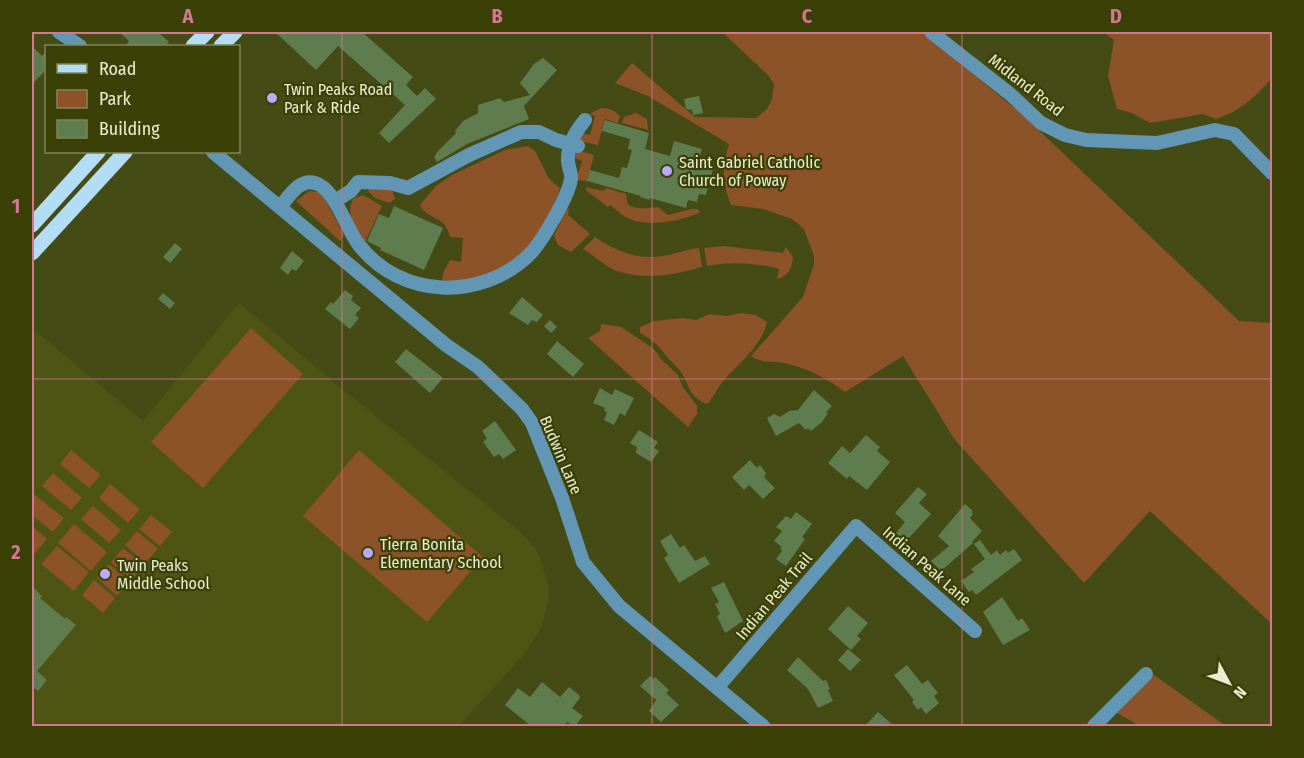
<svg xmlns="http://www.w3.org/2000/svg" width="1304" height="758" viewBox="0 0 1304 758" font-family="'Fira Sans Condensed',sans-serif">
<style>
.built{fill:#4e5413}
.green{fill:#8c5228}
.building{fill:#5f7c4f}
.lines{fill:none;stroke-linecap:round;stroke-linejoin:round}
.minor{stroke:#6196b5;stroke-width:14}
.major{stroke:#b3dcf5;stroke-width:15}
.grid{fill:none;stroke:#d37890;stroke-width:1.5;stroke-opacity:0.55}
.poi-dot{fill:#bcaaf6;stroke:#3b4006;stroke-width:2}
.labels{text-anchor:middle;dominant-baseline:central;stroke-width:4.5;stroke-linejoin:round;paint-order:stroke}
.street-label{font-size:16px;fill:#e8edd0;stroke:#3b4006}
.poi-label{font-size:16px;fill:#e8edd0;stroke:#3b4006;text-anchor:start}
.neatline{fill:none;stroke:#d37890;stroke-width:2}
.grid-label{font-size:20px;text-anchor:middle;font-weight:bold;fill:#d37890}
</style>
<rect width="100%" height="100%" fill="#454b14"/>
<path class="built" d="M239 303 342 389 518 530 535 548 540 558 549 587 548 601 542 626 526 652 459 726H32V328L143 421Z"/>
<path class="green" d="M722 32H922L1024 116 1239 321 1272 323V624L1150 511 1084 583 955 440 903 356 845 392C828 379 810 370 789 364 776 360 761 364 751 356L803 297 814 264V256L804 229 792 219 763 209 731 205C722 182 722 168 729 144L648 96 615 83 632 63 695 117 756 118 767 109 772 99 774 84 768 75Z
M1103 32H1272V78C1255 97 1241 111 1216 119L1203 114 1150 123 1132 113 1117 109 1108 76 1114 40Z
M601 108C609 108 614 110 620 116L618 123 605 119 598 145 579 141 582 133 590 135 595 116 589 114Z
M636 113 647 119 648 130 622 123 624 117Z
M528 146 535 151 549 179 560 188C550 217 533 251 505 267 486 278 463 280 442 283L443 273 450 260 461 262 463 238 450 237C445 214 428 221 420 205L436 186 452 175 505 150Z
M576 150 594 155 587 181 576 180 582 161 575 158Z
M371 187 392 190 395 199 389 203 375 198 369 192 368 189Z
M585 187 603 191 607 188 626 194 628 205C638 210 649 208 658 207L668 215 691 209H698L700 212C684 221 647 227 630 219 622 216 617 210 610 205L608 207 587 191Z
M309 191 320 192 324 197 344 235 340 241 296 201Z
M363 195 382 206 365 242C356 228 345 216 353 199Z
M569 208 568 215 590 234 571 252 558 245 554 236 566 211Z
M595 237C616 251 636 260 662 256 674 255 686 249 699 248L702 267C674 275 643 281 614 270 604 265 593 255 583 249Z
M724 246 783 253 786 247 793 257C792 268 789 276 777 279L779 269C757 263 729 261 707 266L704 248Z
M740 313 756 315 767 322C762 346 739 363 724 380 717 388 714 397 707 404 688 396 691 387 681 372 678 367 672 363 668 358 658 345 654 341 640 333V327L654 321 683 318 696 320 710 314 727 316Z
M601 324 621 327 654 349 661 359 678 375 682 386 697 406V414L688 427 588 338 600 331Z
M251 328 303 374 203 488 151 442Z
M71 450 101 475 89 488 60 464Z
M359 450 483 557 427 622 303 516Z
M53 473 82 498 71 510 42 486Z
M110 484 140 509 128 523 99 498Z
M35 495 64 518 53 532 32 515V499Z
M93 506 121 530 109 543 81 519Z
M151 515 172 532 160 546 139 529Z
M74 524 107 552 91 571 58 543Z
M32 526 47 539 35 553 32 550Z
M137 531 158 549 145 563 125 545Z
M57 546 89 572 74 591 41 564Z
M123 548 144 565 132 579 111 562Z
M109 564 129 581 117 596 97 578Z
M94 580 115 598 103 613 82 595Z
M1154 675 1226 726H1140L1117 713Z"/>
<path class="building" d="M119 32H158L169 42 165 46H125L129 41Z
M275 32H362L413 77 406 85 417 96 425 88 436 99 389 143 379 133 405 105 338 46 316 70Z
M32 46 42 56 46 51V70L32 84Z
M543 58 557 70 524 106 529 119 467 144 437 162 434 157 438 151 456 133 455 131 463 121 478 113V105L500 98 504 102 530 95 520 83 534 64Z
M699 96 703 113 693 115 692 110 686 109 684 99Z
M605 120 649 133 645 149 670 156 674 141 702 149 697 165 713 169 706 195 699 194 697 202 688 200 686 208 650 198V200L640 197 641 196 587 181 590 170 619 178 622 167 627 168 632 150 628 149 630 139 602 131Z
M394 206 443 228 424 270 380 250 381 248 367 241 379 214 389 218Z
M175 243 182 249 170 263 163 257Z
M292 251 304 261 296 271 292 269 288 275 280 268Z
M345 290 353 296 351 300 361 308 355 315 359 318 350 329 325 309 331 302 333 304Z
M163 293 175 303 170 309 158 299Z
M522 297 543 315 537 322 532 320 528 325 509 313Z
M550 320 557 327 551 333 544 326Z
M557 341 584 364 573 377 547 354Z
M406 349 443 378 430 393 395 362Z
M600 388 612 395 615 389 634 398 625 416 620 413 614 425 604 420 607 412 604 411 605 408 593 403Z
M814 390 832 406 826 412 828 413 822 422 811 431 808 428 806 430 799 423 776 436 767 418 774 414 780 417 789 411 798 410Z
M495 421 516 450 503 459 499 454 494 457 483 442 487 438 482 431Z
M639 430 658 442 654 448 659 451 651 462 636 453 637 447 630 443Z
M866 435 880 447 877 451 890 462 867 490 849 476 847 479 828 463 842 446 850 453Z
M750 460 757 468 760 465 766 473 764 477 775 488 763 499 749 485 744 490 732 477Z
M918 487 927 494 919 503 931 514 906 541 896 533 905 522 895 513Z
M965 504 973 511 971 512 973 514 970 518 982 531 972 542 973 543 941 571 931 561 949 546 938 536Z
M796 512 812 524 802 537 805 539 786 566 776 559 782 551 780 549 782 547 774 541 782 531 776 527 786 516 791 519Z
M671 534 680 548 684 545 695 561 705 556 710 564 679 583 664 558 668 555 660 541Z
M980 540 991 555 997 550 1000 555 1006 550 1008 553 1014 549 1022 560 976 595 972 590 969 592 961 581 974 572 971 569 985 559 974 544Z
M724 582 743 621 725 633 717 616 720 614 715 604 719 602 711 588Z
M32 586 42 596 40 598 65 619 66 617 76 625 37 671 47 680 38 691 32 686Z
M1002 597 1018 621 1022 618 1030 630 1003 645 983 612Z
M848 606 868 623 857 636 861 639 851 650 828 629Z
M848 649 861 660 850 671 838 660Z
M798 657 823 681 826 680 830 689 828 690 833 701 818 708 808 689 787 670Z
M907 665 922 684 928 680 938 693 934 696 939 703 926 714 921 707 918 710 912 702 914 700 894 675Z
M650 676 653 679 655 677 669 690 666 693 679 705 661 722 649 711 656 700 640 686Z
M542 682 560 697 569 687 579 695 580 698 572 708 583 716 575 726 567 722 564 726H531L505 705 518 688 530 697Z
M878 712 894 726H865Z"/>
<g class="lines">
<path class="minor" d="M59 32 80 46
M931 32 1010 94 1041 123 1065 135 1086 140 1157 143 1215 130 1234 134 1272 173
M213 152 446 345 478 367 522 409 532 423 562 498 583 562 619 606 763 726
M335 201 351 191 358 182 390 183 408 188 469 155 521 132H539L556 140 578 146
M280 207C289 197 299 178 315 183 335 188 346 229 359 245 401 299 481 301 529 255 542 242 568 197 571 179 572 173 568 167 568 161 567 145 575 132 585 120
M717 688 856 526 975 631
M1094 726 1146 674"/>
<path class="major" d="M193 46 207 32
M221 46 235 32
M32 225 98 152
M32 253 125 152"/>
</g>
<path class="grid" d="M342 32V726M652 32V726M962 32V726M32 379H1272"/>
<g class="poi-dot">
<circle cx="272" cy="98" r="6"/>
<circle cx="667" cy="171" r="6"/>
<circle cx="368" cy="553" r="6"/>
<circle cx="105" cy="574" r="6"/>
</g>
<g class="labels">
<g class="street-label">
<text transform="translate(1026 85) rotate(38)">Midland Road</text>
<text transform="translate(561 455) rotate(67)">Budwin Lane</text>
<text transform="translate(927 566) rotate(41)">Indian Peak Lane</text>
<text transform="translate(774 596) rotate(-50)">Indian Peak Trail</text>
</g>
<g class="poi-label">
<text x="284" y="89">Twin Peaks Road<tspan x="284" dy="18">Park &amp; Ride</tspan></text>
<text x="679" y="162">Saint Gabriel Catholic<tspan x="679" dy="18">Church of Poway</tspan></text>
<text x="380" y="544">Tierra Bonita<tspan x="380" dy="18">Elementary School</tspan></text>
<text x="117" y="565">Twin Peaks<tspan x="117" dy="18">Middle School</tspan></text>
</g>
</g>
<rect width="1304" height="758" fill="none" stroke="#3b4006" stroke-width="66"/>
<rect x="45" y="45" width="195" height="108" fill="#3b4006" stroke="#808557" stroke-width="1.5"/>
<rect x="57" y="64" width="30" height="9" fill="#b3dcf5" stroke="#808557" stroke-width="1.5"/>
<text x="99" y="75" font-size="18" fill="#e8edd0">Road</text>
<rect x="57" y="90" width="30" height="18" fill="#8c5228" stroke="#808557" stroke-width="1.5"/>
<text x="99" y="105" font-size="18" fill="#e8edd0">Park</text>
<rect x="57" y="120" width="30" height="18" fill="#5f7c4f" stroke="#808557" stroke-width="1.5"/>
<text x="99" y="135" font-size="18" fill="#e8edd0">Building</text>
<g transform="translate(1229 683) rotate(131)" stroke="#3b4006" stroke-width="4.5" paint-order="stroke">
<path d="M0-4.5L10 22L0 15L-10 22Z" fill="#e8edd0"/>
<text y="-9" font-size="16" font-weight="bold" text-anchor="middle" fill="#e8edd0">N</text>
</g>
<rect x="33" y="33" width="1238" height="692" class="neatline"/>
<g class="grid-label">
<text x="188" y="23">A</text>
<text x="497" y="23">B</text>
<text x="807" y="23">C</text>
<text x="1116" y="23">D</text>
<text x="16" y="213">1</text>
<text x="16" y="559">2</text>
</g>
</svg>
